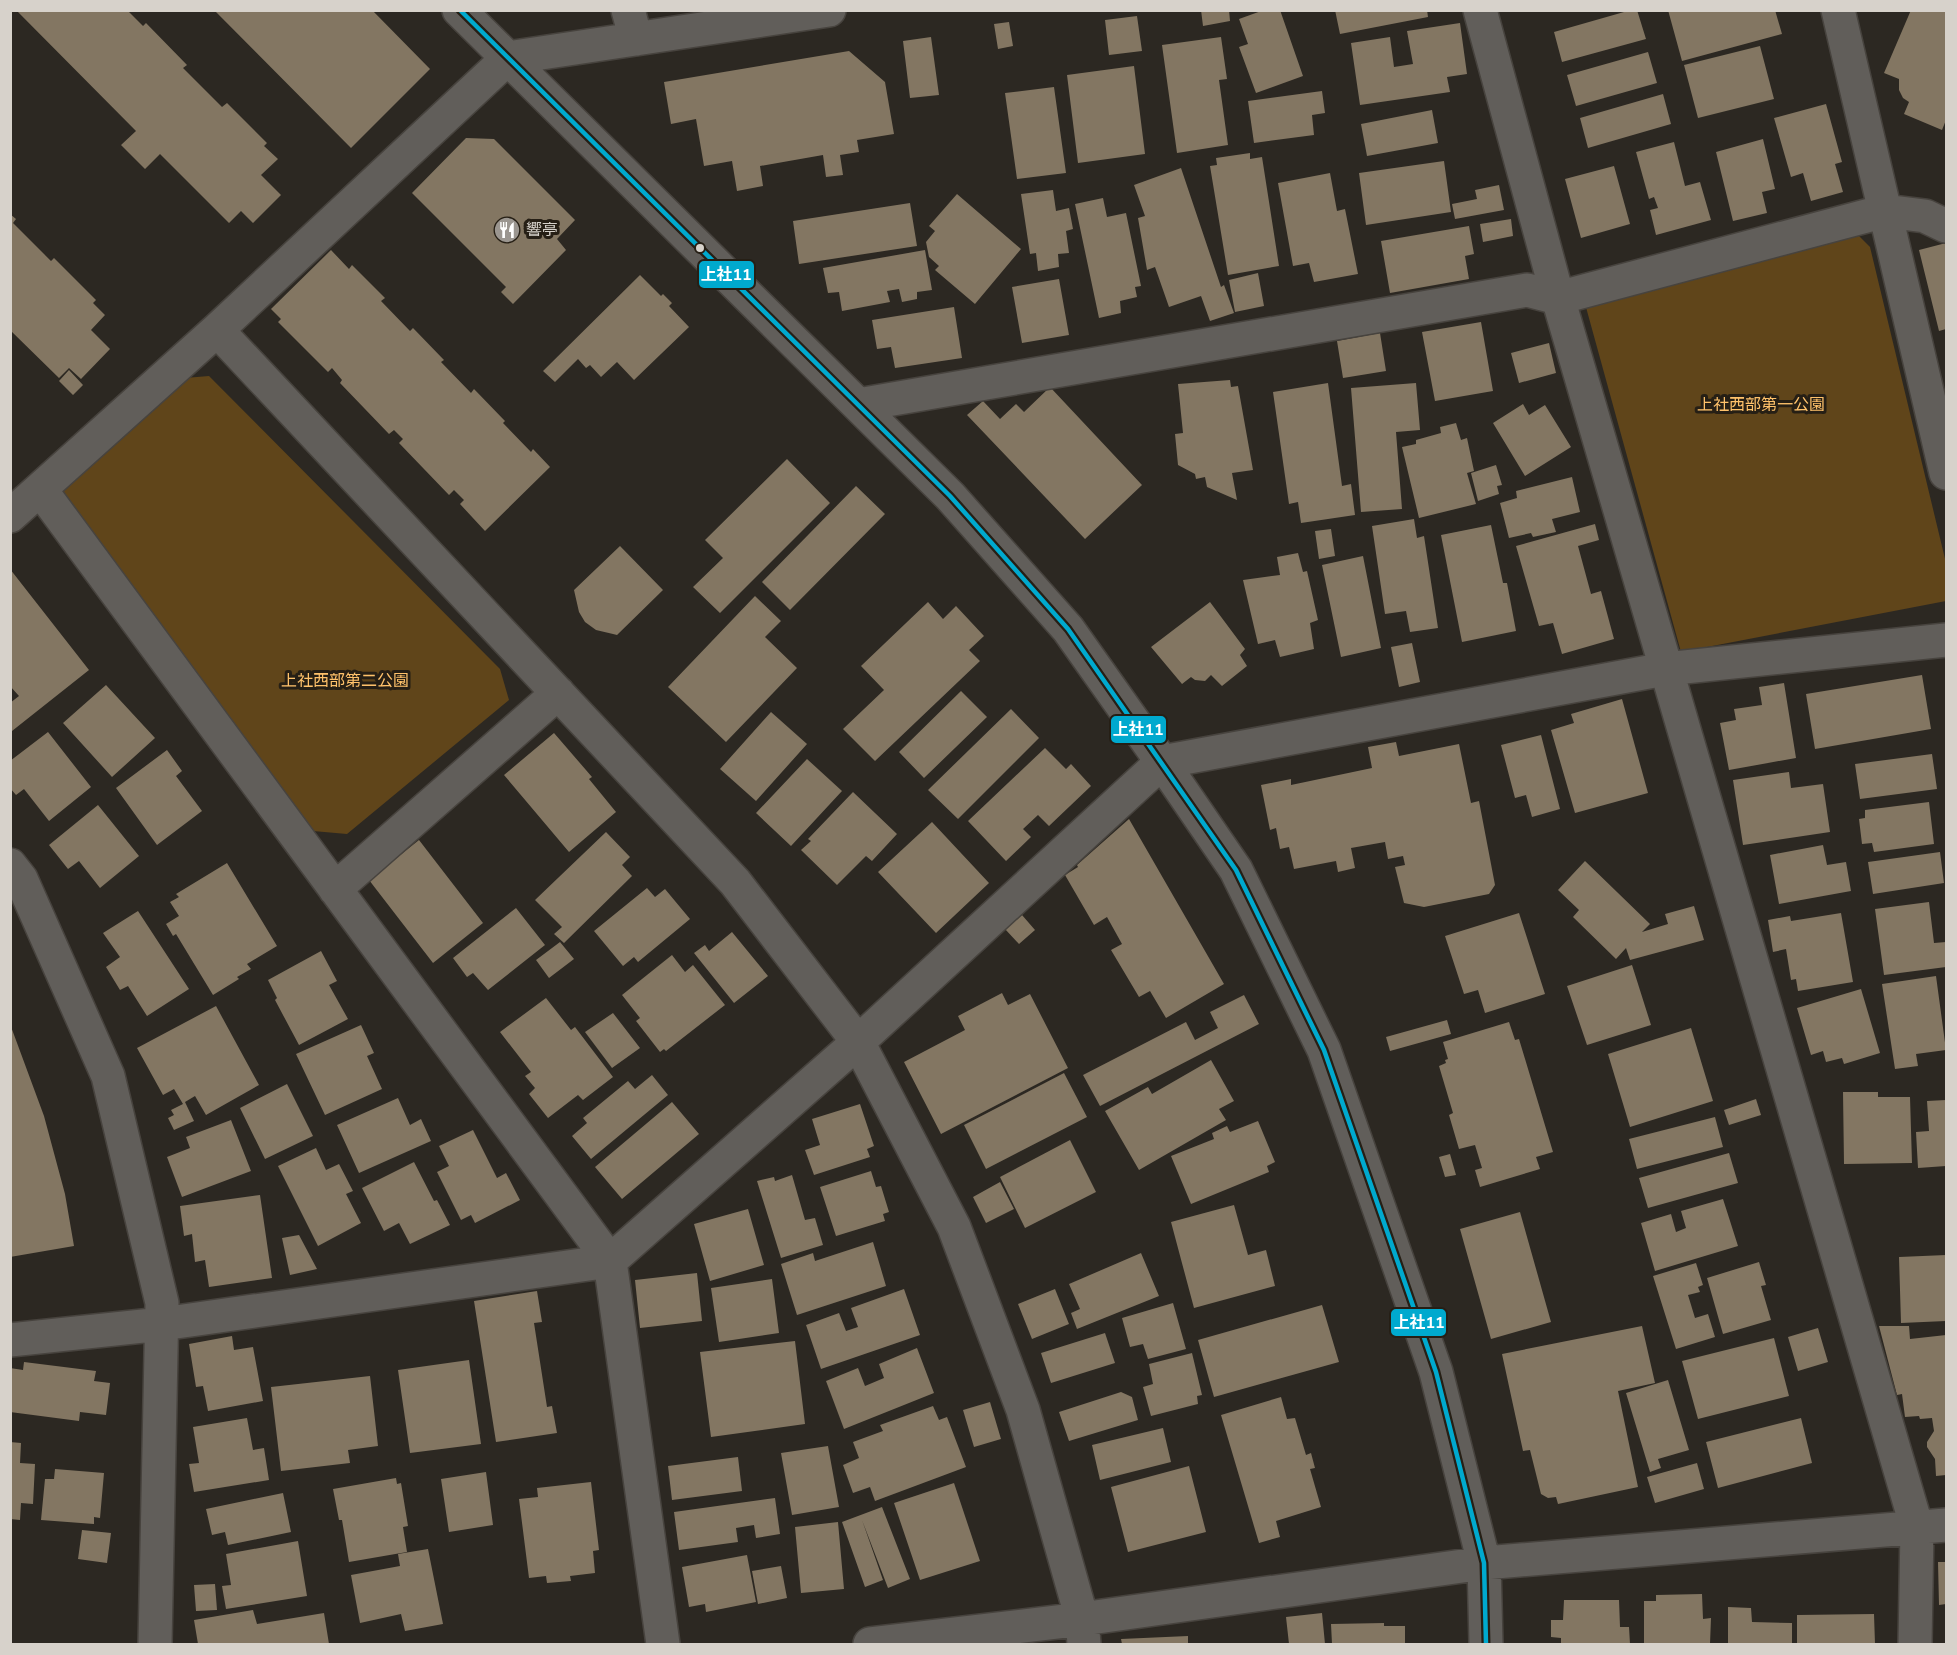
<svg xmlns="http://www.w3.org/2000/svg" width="1957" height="1655" viewBox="0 0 1957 1655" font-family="'Nunito Sans','Noto Sans JP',sans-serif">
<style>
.green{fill:#60451a}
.building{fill:#837662}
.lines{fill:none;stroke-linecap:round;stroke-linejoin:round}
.minor-casing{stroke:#47433e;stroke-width:36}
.minor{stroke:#615e5a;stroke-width:33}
.bus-1-casing{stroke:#261f15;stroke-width:9}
.bus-1{stroke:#00a9ce;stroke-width:4.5}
.bus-dot{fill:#d7d2cb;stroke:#261f15;stroke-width:2}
.labels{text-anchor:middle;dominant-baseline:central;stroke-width:6;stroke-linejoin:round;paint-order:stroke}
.poi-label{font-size:16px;fill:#d7d2cb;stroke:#261f15;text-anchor:start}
.park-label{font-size:16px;fill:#ffc26b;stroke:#261f15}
.line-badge{stroke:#261f15;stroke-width:2}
.badge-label{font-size:16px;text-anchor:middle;font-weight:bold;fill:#fff}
</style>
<rect width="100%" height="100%" fill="#2c2822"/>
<path class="green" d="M1854 231 1870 247 1946 563V601L1681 652 1584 300Z
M209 376 500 669 509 700 347 834 313 831 61 508 62 488 185 378Z"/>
<path class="building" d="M16 10H127L143 26 146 23 187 65 183 68 222 107 227 103 267 143 264 146 278 159 261 175 281 195 253 223 241 211 229 223 160 154 145 169 121 145 136 131Z
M214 10H372L430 69 351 148Z
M1201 10H1229L1230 21 1203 26Z
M1264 10H1280L1303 76 1256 93 1239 47 1248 44 1239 19Z
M1335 10H1427L1428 17 1340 34Z
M1631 10H1637L1646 39 1562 62 1554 32Z
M1668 10H1775L1782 34 1682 61Z
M1911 10H1946V120L1942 130 1904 114 1909 102 1903 98 1899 90V79L1884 73Z
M1137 16 1142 51 1109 55 1105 20Z
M1009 22 1013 46 998 49 994 24Z
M1460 23 1467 74 1447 77 1450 92 1360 105 1351 43 1390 37 1394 67 1413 64 1407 31Z
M931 37 939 95 910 98 903 41Z
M1221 37 1227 79 1219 80 1228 145 1177 153 1162 45Z
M1760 46 1774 99 1698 118 1684 65Z
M849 51 885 82 894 134 857 140 859 152 840 155 843 175 826 177 823 155 760 166 763 186 737 191 732 161 704 166 696 119 671 124 664 82Z
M1648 52 1657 83 1576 106 1567 75Z
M1134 66 1145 154 1078 163 1067 75Z
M1054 87 1066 173 1017 179 1005 93Z
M1322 91 1325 113 1312 115 1314 135 1254 143 1248 101Z
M1663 94 1671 124 1588 148 1580 118Z
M1826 104 1842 162 1835 164 1843 192 1811 201 1803 173 1791 177 1774 118Z
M1432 110 1438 143 1367 156 1361 124Z
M466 138 494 139 575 220 557 239 566 250 513 304 501 292 506 287 412 193Z
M1763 139 1775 189 1762 192 1767 213 1733 221 1716 152Z
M1674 142 1685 186 1700 182 1711 220 1656 235 1650 210 1658 208 1654 197 1649 199 1636 152Z
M1250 153V159L1262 157 1279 266 1228 275 1210 166 1217 165 1216 158Z
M1444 161 1451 212 1366 225 1359 173Z
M1614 166 1630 224 1581 238 1565 179Z
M1181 168 1221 287 1224 285 1234 313 1210 321 1201 296 1169 307 1155 267 1147 270 1138 218 1145 216 1134 185Z
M1330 173 1337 211 1345 209 1358 274 1314 282 1309 263 1293 266 1278 183Z
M1499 185 1504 210 1455 219 1452 204 1477 199 1475 190Z
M1053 190 1056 211 1069 208 1073 229 1066 231 1069 253 1058 254 1059 267 1038 271 1036 253 1030 254 1021 194Z
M957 194 1021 249 975 304 935 270 939 266 929 257 926 242 935 231 929 226Z
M1103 198 1107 217 1126 213 1141 286 1135 287 1137 297 1120 301 1121 313 1099 318 1075 204Z
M910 203 917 246 799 264 793 221Z
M10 214 16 219 13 223 51 261 54 258 96 300 93 303 105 315 91 330 110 349 81 379 69 368 59 378 10 330Z
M1511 219 1513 236 1483 242 1480 224Z
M1469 226 1474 254 1465 256 1469 279 1390 293 1381 241Z
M1946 243V329L1939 331 1919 250Z
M331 250 349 269 352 265 385 298 381 301 410 331 413 328 444 360 441 362 471 393 474 389 505 421 503 423 531 452 533 449 550 467 485 531 460 504 464 500 454 490 449 495 399 443 403 439 394 430 389 434 340 383 342 380 332 368 328 372 278 322 281 319 271 309Z
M925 250 932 290 917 292V299L902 302 899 289 887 291 890 302 842 311 839 292 828 293 823 268Z
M1258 273 1264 306 1235 312 1229 280Z
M640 275 661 296 663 294 672 303 669 306 689 327 634 380 617 362 601 377 590 365 586 368 578 359 555 382 543 371Z
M1059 279 1069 335 1022 343 1012 287Z
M954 307 962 358 895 368 891 347 877 349 872 320Z
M1481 322 1493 391 1435 401 1422 332Z
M1380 333 1386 371 1343 378 1337 341Z
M1549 343 1556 373 1519 383 1511 353Z
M69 370 83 385 73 395 59 381Z
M1230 380 1231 387 1238 386 1253 470 1232 473 1237 500 1207 487 1205 477 1196 479 1195 474 1178 465 1175 434 1183 433 1178 384Z
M1328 383 1342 486 1351 484 1355 515 1301 523 1298 502 1289 504 1273 392Z
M1416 383 1420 430 1396 432 1402 509 1361 512 1351 388Z
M1050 387 1142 485 1085 539 967 415 983 401 1000 419 1016 404 1024 412Z
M1523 404 1529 415 1545 405 1571 447 1525 476 1493 423Z
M1456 423 1461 440 1467 438 1474 471 1467 473 1476 504 1419 518 1402 447 1416 444V440L1441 433 1440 427Z
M787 459 830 503 720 613 693 587 723 558 705 540Z
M1496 465 1502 485 1497 486 1499 494 1478 501 1471 473Z
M1572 477 1580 512 1552 519 1556 532 1533 537 1531 533 1509 538 1500 503 1517 498 1516 491Z
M856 486 885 514 790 610 762 582Z
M1414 519 1417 538 1424 536 1438 628 1410 632 1406 611 1385 614 1372 526Z
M1595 524 1599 540 1578 546 1591 594 1601 591 1614 639 1562 654 1553 623 1539 626 1516 546Z
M1491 525 1503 583H1507L1516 631 1462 642 1441 535Z
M1331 529 1335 556 1319 559 1315 531Z
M620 546 663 590 617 635 613 634 596 630 585 622 579 612 574 590Z
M1298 553 1303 572 1307 571 1318 620 1310 623 1314 649 1280 657 1275 640 1258 644 1243 580 1280 575 1277 557Z
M1363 556 1381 648 1341 657 1322 565Z
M10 569 89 670 12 731 10 703 19 696 10 686Z
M755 596 781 621 765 637 797 668 726 742 668 687Z
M928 602 943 619 956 606 984 636 969 650 980 661 875 761 843 729 884 690 861 666Z
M1210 602 1245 649 1240 655 1247 666 1222 686 1211 675 1205 681 1195 680 1191 677 1182 684 1151 647Z
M1412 643 1420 682 1399 687 1391 647Z
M1922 675 1931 729 1815 749 1806 694Z
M1784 683 1796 758 1729 770 1720 723 1736 720 1734 709 1762 705 1759 687Z
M106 685 155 738 112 777 63 723Z
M961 691 987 717 924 778 899 752Z
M1622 699 1648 793 1575 813 1551 730 1574 723 1571 714Z
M1011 709 1039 738 958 819 928 790Z
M771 712 807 744 756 801 720 769Z
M48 732 91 787 49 821 24 789 16 795 10 788V761Z
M554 733 592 777 589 779 616 812 569 852 504 775Z
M1541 735 1560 809 1532 817 1526 795 1515 798 1501 745Z
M1396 742 1399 756 1459 744 1471 803 1479 801 1495 885 1489 894 1424 907 1404 903 1395 867 1405 865 1403 856 1388 859 1385 842 1351 848 1355 868 1338 872 1336 861 1294 869 1289 847 1280 849 1276 828 1270 830 1261 785 1291 779V785L1372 768 1368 747Z
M1045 748 1066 769 1071 764 1091 786 1049 826 1038 815 1023 829 1031 837 1006 861 968 821Z
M167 750 182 771 176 776 202 811 157 845 116 788Z
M1932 754 1937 789 1860 799 1855 764Z
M807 759 842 791 791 846 756 813Z
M1789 772 1791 788 1823 784 1830 832 1743 845 1733 780Z
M853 792 897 834 872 861 866 856 837 885 801 850 811 841 808 839Z
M1929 802 1934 844 1874 852 1872 843 1862 844 1859 819 1865 818V810Z
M98 805 139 856 100 888 79 861 68 869 49 845Z
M1129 819 1224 984 1166 1018 1150 991 1139 997 1111 950 1122 944 1107 917 1094 925 1065 875 1078 867 1077 865Z
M932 822 989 883 936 933 878 872Z
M606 832 630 857 622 865 632 876 564 943 554 934 562 927 535 900Z
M419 840 483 923 433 963 369 880Z
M1823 845 1827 865 1846 862 1851 891 1779 904 1770 855Z
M1940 852 1944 883 1873 894 1868 862Z
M1585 861 1650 924 1642 932 1668 924 1665 914 1694 906 1704 940 1630 960 1626 948 1616 959 1573 917 1579 910 1558 890Z
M227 863 277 946 247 964 251 969 237 977 239 979 213 995 176 934 173 936 166 924 179 916 170 902 179 897 176 894Z
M647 888 655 897 665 889 690 919 638 962 634 957 623 966 594 931Z
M1929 902 1934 943 1946 942V967L1884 975 1875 909Z
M516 908 545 945 488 990 473 973 467 977 453 958Z
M138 911 189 989 147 1016 128 986 120 990 106 967 120 957 103 933Z
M1519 913 1545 994 1485 1013 1478 990 1464 994 1445 936Z
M1841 913 1853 982 1798 991 1796 979 1791 980 1786 949 1773 952 1768 920 1790 916 1791 921Z
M1022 915 1035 930 1019 944 1005 929Z
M732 932 768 976 734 1003 694 953 705 945 709 951Z
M560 942 574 959 549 978 536 960Z
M321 951 337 981 329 985 348 1019 299 1045 275 1000 277 998 268 980Z
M672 955 685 972 693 965 725 1005 666 1051 664 1049 660 1052 636 1021 640 1018 622 995Z
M1632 965 1651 1025 1587 1045 1567 986Z
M1936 976 1946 1050 1916 1054 1918 1066 1895 1069 1882 984Z
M1861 989 1880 1053 1844 1064 1842 1058 1826 1062 1823 1051 1811 1055 1797 1008Z
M1002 993 1008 1005 1030 994 1068 1068 941 1134 904 1062 965 1030 958 1016Z
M1244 995 1259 1024 1100 1106 1083 1075 1186 1022 1195 1040 1218 1028 1210 1012Z
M546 998 571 1030 575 1027 613 1077 583 1100 578 1095 548 1118 529 1094 535 1088 525 1076 531 1072 500 1032Z
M216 1006 259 1085 206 1115 195 1096 185 1102 194 1121 174 1130 168 1118 174 1115 171 1110 183 1104 174 1089 163 1095 137 1048Z
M613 1013 640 1048 612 1068 585 1032Z
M1447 1020 1451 1034 1390 1051 1386 1037Z
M1509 1022 1515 1040 1519 1039 1553 1152 1536 1157 1540 1169 1480 1187 1475 1170 1482 1168 1475 1145 1459 1149 1449 1115 1453 1113 1439 1066 1446 1063 1445 1060 1448 1059 1443 1042Z
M10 1024 44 1116 65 1194 74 1246 10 1257Z
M361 1025 374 1053 367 1056 382 1089 325 1115 296 1054Z
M1691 1028 1713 1101 1630 1127 1608 1054Z
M1211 1060 1234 1101 1219 1109 1226 1120 1139 1170 1105 1111 1148 1087 1152 1094Z
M1064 1073 1087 1117 986 1169 964 1125Z
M652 1075 668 1095 591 1159 572 1136 587 1123 583 1118 628 1081 635 1089Z
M287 1084 313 1136 265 1159 240 1108Z
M1843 1092H1878V1097H1910L1912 1163 1844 1164Z
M398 1098 410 1125 421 1119 431 1141 359 1173 337 1125Z
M1756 1099 1761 1115 1729 1125 1724 1110Z
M1946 1100V1166L1918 1168 1916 1132 1929 1131 1927 1101Z
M672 1102 699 1134 622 1199 595 1167Z
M860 1104 874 1146 867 1149 870 1157 814 1175 805 1150 820 1145 812 1119Z
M1715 1117 1723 1147 1637 1169 1629 1139Z
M231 1120 251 1171 182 1197 167 1157 190 1148 186 1137Z
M1258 1121 1275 1162 1267 1166 1269 1172 1191 1204 1171 1156 1214 1139 1212 1133 1227 1126 1230 1132Z
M473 1130 497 1178 506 1173 520 1200 475 1223 471 1215 461 1220 437 1172 449 1166 439 1146Z
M1070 1140 1096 1192 1025 1228 1000 1177Z
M316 1148 326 1170 339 1164 353 1191 346 1194 361 1223 318 1246 278 1166Z
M1729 1153 1738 1183 1648 1208 1639 1178Z
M1450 1154 1456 1175 1445 1177 1439 1157Z
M414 1162 434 1201 437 1200 450 1225 410 1244 399 1223 384 1231 362 1188Z
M871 1171 876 1187 881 1186 889 1212 883 1214 885 1221 836 1236 820 1187Z
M792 1175 805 1220 815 1218 823 1245 781 1258 757 1181 774 1177 775 1181Z
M1000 1182 1014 1209 986 1223 973 1197Z
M260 1195 272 1278 209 1287 205 1260 195 1262 192 1234 184 1236 180 1206Z
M1723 1199 1738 1246 1655 1271 1641 1223 1671 1214 1676 1232 1686 1228 1681 1211Z
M1234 1205 1248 1255 1266 1250 1275 1286 1194 1308 1171 1222Z
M748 1209 764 1265 710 1281 694 1224Z
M1520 1212 1551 1322 1491 1339 1460 1229Z
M299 1235 317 1269 290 1275 282 1238Z
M873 1242 886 1286 797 1315 781 1264 813 1253 815 1261Z
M1141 1253 1159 1296 1077 1329 1071 1313 1080 1309 1069 1284Z
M1946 1255V1321L1901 1323 1899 1257Z
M1759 1262 1766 1285 1761 1286 1771 1320 1723 1334 1707 1278Z
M1696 1263 1703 1285 1698 1287 1700 1292 1688 1295 1695 1318 1708 1314 1715 1337 1676 1349 1653 1276Z
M697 1273 702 1321 640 1328 635 1280Z
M772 1279 779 1333 719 1342 711 1288Z
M904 1289 920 1335 821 1369 806 1325 839 1313 846 1331 858 1327 851 1308Z
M1055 1289 1069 1324 1032 1339 1018 1304Z
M537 1291 542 1322 534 1323 547 1407 552 1406 557 1433 496 1442 474 1301Z
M1173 1303 1186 1349 1148 1359 1143 1344 1130 1347 1122 1318Z
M1322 1305 1339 1362 1214 1397 1198 1340Z
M1642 1326 1655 1383 1618 1391 1638 1487 1558 1504 1556 1497 1548 1498 1541 1494 1530 1450 1523 1451 1502 1354Z
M1879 1326H1909L1910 1339 1946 1335V1475L1936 1476 1935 1459 1927 1447V1442L1934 1431 1932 1418 1920 1419 1919 1416 1905 1417 1902 1394 1897 1395Z
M1818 1328 1828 1362 1798 1371 1788 1337Z
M1105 1333 1115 1363 1051 1383 1041 1353Z
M232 1336 234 1350 253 1347 263 1401 208 1411 203 1386 196 1387 189 1344Z
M1774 1338 1789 1396 1698 1419 1682 1361Z
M795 1341 805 1424 711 1437 700 1352Z
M917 1348 934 1393 844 1429 826 1381 858 1368 865 1386 884 1378 879 1364Z
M1192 1353 1202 1395 1197 1396 1198 1404 1151 1416 1143 1387 1153 1384 1149 1364Z
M469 1360 481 1444 410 1453 398 1370Z
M24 1362 96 1371 94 1381 110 1383 106 1415 80 1412 79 1421 10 1412V1368L23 1370Z
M370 1376 378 1446 348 1450 350 1463 281 1471 271 1387Z
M1668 1380 1689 1450 1658 1459 1661 1468 1650 1472 1626 1393Z
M1121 1392 1132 1397 1138 1420 1069 1441 1059 1412Z
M1281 1397 1287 1419 1295 1418 1306 1455 1311 1453 1315 1468 1310 1469 1321 1507 1276 1521 1280 1537 1259 1543 1221 1415Z
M990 1402 1001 1439 974 1447 963 1410Z
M933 1406 939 1420 947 1417 966 1467 875 1501 870 1487 853 1493 843 1465 859 1458 853 1442 883 1431 880 1425Z
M247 1418 253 1450 264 1448 269 1480 194 1492 189 1464 199 1463 193 1427Z
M1801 1418 1812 1463 1718 1488 1706 1442Z
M1163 1428 1171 1462 1100 1480 1092 1445Z
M10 1442 21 1443 20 1463 35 1464 33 1504 21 1503 20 1520 10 1519Z
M828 1446 839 1507 792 1515 781 1453Z
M738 1457 742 1491 672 1500 668 1466Z
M1697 1463 1704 1489 1655 1503 1647 1477Z
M1189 1466 1206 1532 1128 1552 1111 1487Z
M55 1469 104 1473 100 1518 94 1517V1524L41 1520 45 1479H54Z
M486 1472 493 1525 449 1532 441 1479Z
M396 1478 397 1484 401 1483 408 1526 403 1527 407 1552 349 1562 342 1520H339L333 1489Z
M591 1482 599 1550 593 1551 595 1573 570 1576 571 1581 547 1583 546 1576 529 1578 519 1499 538 1497 537 1488Z
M954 1483 980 1561 920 1580 894 1503Z
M283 1493 291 1532 228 1545 225 1532 212 1535 206 1509Z
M775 1498 780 1534 756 1538 754 1525 736 1528 738 1542 679 1550 674 1512Z
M882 1507 910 1579 888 1588 862 1520 883 1580 865 1587 842 1522Z
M838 1522 844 1589 801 1593 795 1527Z
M82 1530 111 1533 107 1563 78 1559Z
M298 1541 307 1596 226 1609 222 1586 231 1585 226 1554Z
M428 1549 443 1624 405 1631 401 1614 360 1623 351 1575 400 1566 398 1554Z
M747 1555 756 1602 706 1612 705 1604 689 1607 682 1567Z
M1938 1562H1946V1604L1939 1605Z
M781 1566 787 1598 758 1604 752 1571Z
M215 1584 217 1610 196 1611 194 1585Z
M1702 1594 1703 1619 1711 1618 1710 1644H1644V1601H1656V1595Z
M1564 1600H1619L1620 1627H1629L1630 1644H1561V1638L1551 1637V1620H1563Z
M1728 1607 1751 1608 1752 1622 1792 1623V1644H1728Z
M253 1610 257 1624 324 1613 329 1644H198L194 1620Z
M1322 1613 1325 1644H1289L1286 1617Z
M1874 1614 1875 1644H1797V1615Z
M1384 1623V1626H1405V1644H1332L1331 1624Z
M1188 1636V1644H1122L1121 1639Z"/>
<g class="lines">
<g class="minor-casing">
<path id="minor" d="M459 10 950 496 1068 629 1162 762 1236 870 1324 1050 1436 1372 1484 1563 1486 1644
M628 10 636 39
M1480 10 1558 298 1917 1528 1915 1644
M1838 10 1946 473
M217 330 735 882 858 1042 954 1227 1023 1410 1082 1619 1084 1644
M858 405 1527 290 1558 298 1885 211 1925 216 1946 226
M40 489 610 1261 663 1644
M10 516 217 330 508 58 829 10
M10 865 21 879 108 1076 162 1303 155 1644
M335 889 558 693
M10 1340 162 1324 610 1261 858 1042 1162 762 1665 669 1946 640
M870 1644 1082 1619 1484 1563 1946 1525"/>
</g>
<use href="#minor" class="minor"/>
<g class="bus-1-casing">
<path id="bus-1" d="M460 10 950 496 1068 629 1236 870 1324 1050 1436 1372 1484 1563 1486 1644"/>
</g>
<use href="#bus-1" class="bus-1"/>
</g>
<defs>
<g id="restaurant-disc" transform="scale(1.35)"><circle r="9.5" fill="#9b9690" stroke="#261f15"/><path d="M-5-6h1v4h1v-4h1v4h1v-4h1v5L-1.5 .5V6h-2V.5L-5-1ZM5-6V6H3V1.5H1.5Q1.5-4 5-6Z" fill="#fff"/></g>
</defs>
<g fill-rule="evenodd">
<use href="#restaurant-disc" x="507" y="230"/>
</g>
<circle class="bus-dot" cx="700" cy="248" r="5"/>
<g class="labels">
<g class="poi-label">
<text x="526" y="230">響亭</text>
</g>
<g class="park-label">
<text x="1761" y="405">上社西部第一公園</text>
<text x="345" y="681">上社西部第二公園</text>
</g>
</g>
<g class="line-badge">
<rect x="698" y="260" width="57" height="29" rx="6" fill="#00a9ce"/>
<rect x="1110" y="715" width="57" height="29" rx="6" fill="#00a9ce"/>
<rect x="1390" y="1308" width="57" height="29" rx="6" fill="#00a9ce"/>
</g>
<g class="badge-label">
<text x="726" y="280">上社11</text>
<text x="1138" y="735">上社11</text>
<text x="1419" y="1328">上社11</text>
</g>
<rect width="1957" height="1655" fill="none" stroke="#d7d2cb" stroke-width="24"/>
</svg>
